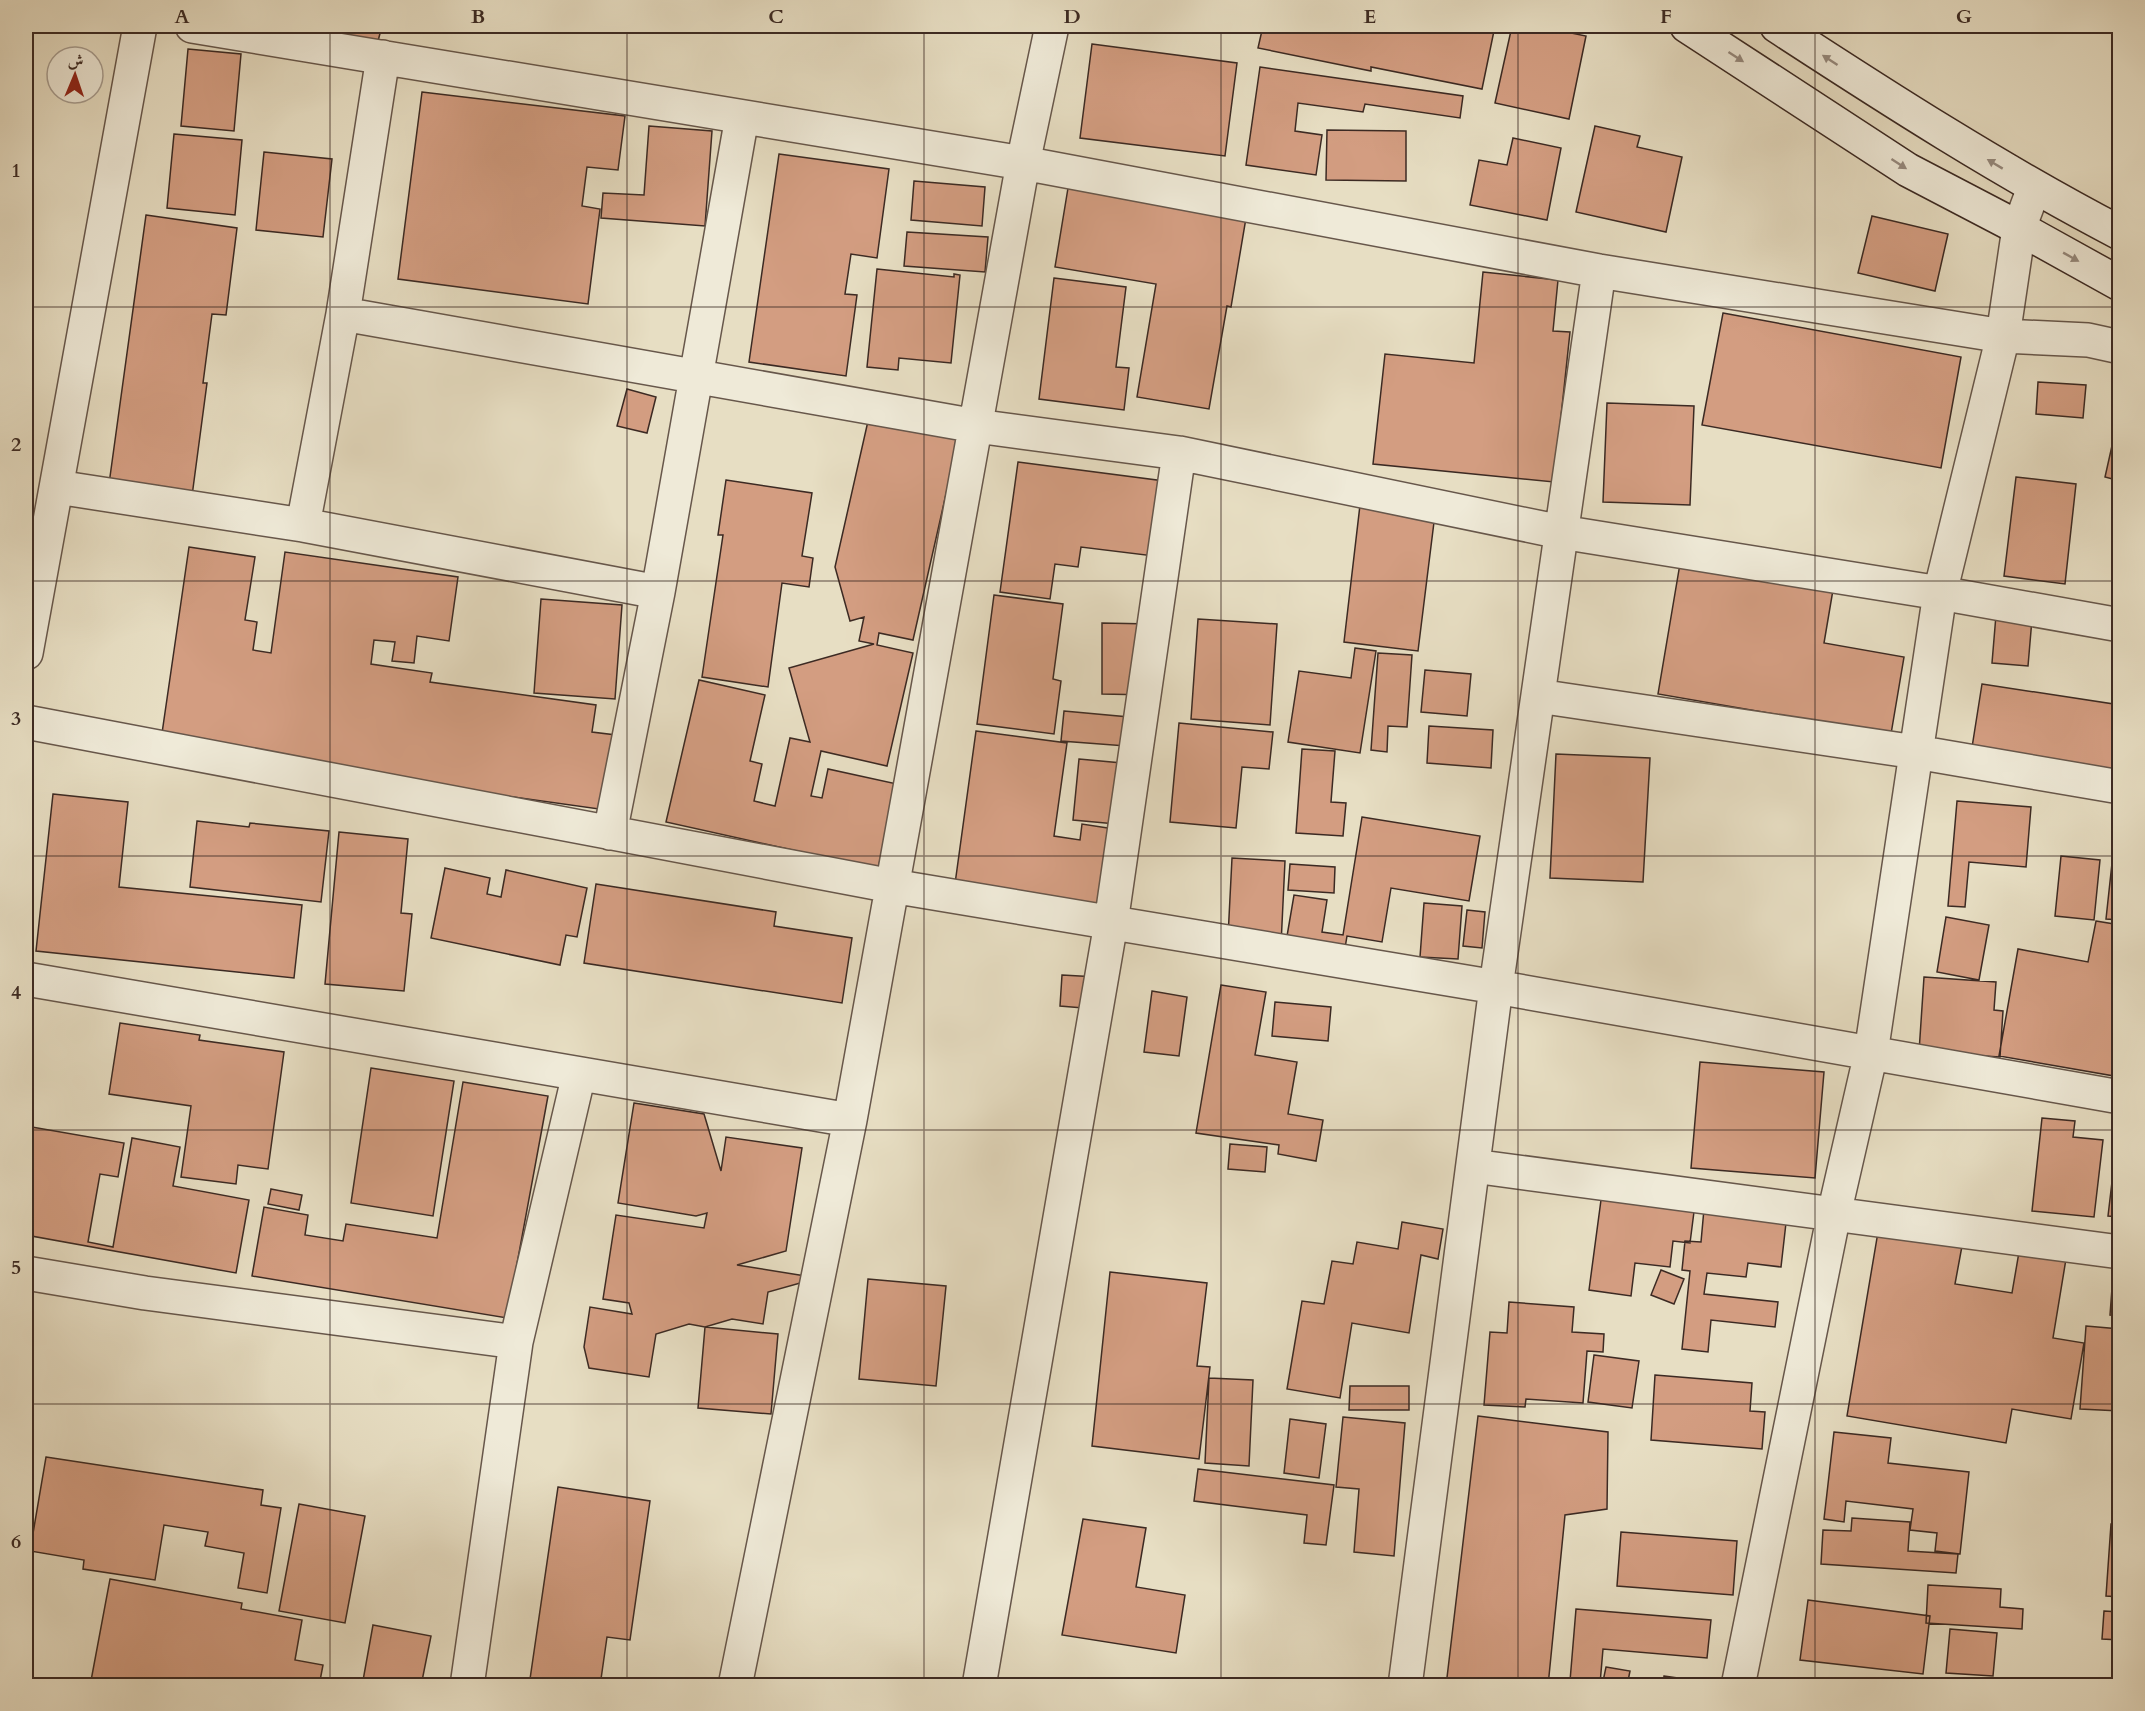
<svg xmlns="http://www.w3.org/2000/svg" width="2145" height="1711" viewBox="0 0 2145 1711" font-family="Cardo,Amiri,serif">
<style>
.building{fill:#d39d81;stroke:#3c2a23;stroke-width:1.5}
.lines{fill:none;stroke-linecap:round;stroke-linejoin:round}
.minor-casing{stroke:#67574b;stroke-width:36}
.secondary-casing{stroke:#3c2a23;stroke-width:36}
.minor{stroke:#efead8;stroke-width:33}
.secondary{stroke:#efead8;stroke-width:33}
.oneway{fill:#968a7e}
.grid{fill:none;stroke:#3c2a23;stroke-width:1.5;stroke-opacity:0.55}
.neatline{fill:none;stroke:#3c2a23;stroke-width:2}
.grid-label{font-size:20px;text-anchor:middle;font-weight:bold;fill:#3c2a23}
</style>
<rect width="100%" height="100%" fill="#e7dec3"/>
<filter id="stains"><feTurbulence type="fractalNoise" baseFrequency=".00333" numOctaves="4"/><feColorMatrix values="0 0 0 0 .2 0 0 0 0 .09 0 0 0 0 .02 0 0 0 .5 -.17"/></filter>
<radialGradient id="worn" r=".72"><stop offset=".6" stop-color="#630" stop-opacity="0"/><stop offset="1" stop-color="#630" stop-opacity=".3"/></radialGradient>
<path class="building" d="M306 26H382L378 41Z
M1263 26H1495L1482 89 1371 67V71L1258 48Z
M1512 26H1537L1586 36 1569 119 1495 103Z
M1092 44 1237 63 1225 156 1080 138Z
M188 49 241 54 234 131 181 126Z
M1260 67 1463 96 1460 118 1365 104 1363 112 1298 103 1295 131 1322 135 1316 175 1246 165Z
M422 92 625 116 618 170 587 167 582 206 600 209 588 304 398 279Z
M649 126 712 131 705 226 601 218 603 193 644 195Z
M1595 126 1640 136 1637 147 1682 157 1666 232 1576 212Z
M1327 130 1406 131V181L1326 180Z
M174 134 242 140 235 215 167 208Z
M1513 138 1561 148 1547 220 1470 205 1479 160 1507 165Z
M264 152 332 159 323 237 256 230Z
M779 154 889 169 877 258 851 254 845 294 857 295 846 376 749 362Z
M914 181 985 187 982 226 911 220Z
M1069 182 1247 212 1231 307 1227 306 1209 409 1137 397 1156 284 1055 267Z
M146 215 237 228 226 315 212 314 203 383H207L192 496 109 484Z
M1872 216 1948 234 1935 291 1858 273Z
M907 232 988 237 985 272 904 266Z
M877 269 954 277V274L960 275 951 363 899 358 898 370 867 367Z
M1483 272 1558 280 1553 331 1570 332 1554 482 1373 464 1385 354 1474 363Z
M1054 278 1126 287 1116 367 1129 368 1124 410 1039 399Z
M1723 313 1961 357 1941 468 1702 425Z
M2038 382 2086 385 2083 418 2036 414Z
M627 389 656 397 647 433 617 426Z
M873 399 963 419 913 640 879 633 877 645 913 653 887 766 821 751 811 796 822 798 828 769 897 784 878 869 666 822 699 680 765 695 750 761 762 764 754 801 775 806 790 738 810 742 789 668 874 644 859 641 864 617 850 621 835 567Z
M1607 403 1694 406 1690 505 1603 502Z
M2120 410V481L2105 477Z
M1018 462 1172 482 1162 557 1081 547 1078 567 1055 564 1050 599 1000 592Z
M2016 477 2076 484 2065 584 2004 576Z
M726 480 812 493 802 556 813 558 809 587 782 583 768 687 702 677 723 535H718Z
M1360 505 1435 514 1418 651 1344 642Z
M1683 546 1836 572 1824 643 1904 657 1891 734 1658 694Z
M189 547 255 557 245 620 257 622 253 650 271 653 285 552 458 577 449 641 417 636 414 663 392 661 395 642 374 640 371 664 432 673 430 682 596 705 592 732 616 735 606 810 160 747Z
M994 595 1063 604 1053 679 1061 681 1054 734 977 724Z
M541 599 622 605 615 699 534 693Z
M1996 615 2032 619 2028 666 1992 663Z
M1198 619 1277 624 1270 725 1191 719Z
M1102 623 1151 624 1150 695 1102 694Z
M1355 648 1376 651 1360 753 1288 742 1299 671 1351 678Z
M1378 653 1412 655 1407 727 1388 726 1387 752 1371 750Z
M1425 670 1471 674 1467 716 1421 712Z
M1982 684 2120 705V783L1970 760Z
M1064 711 1129 717 1126 746 1061 741Z
M1179 723 1273 732 1269 769 1242 767 1236 828 1170 822Z
M1429 726 1493 730 1491 768 1427 763Z
M976 731 1067 743 1054 836 1080 840 1082 824 1127 831 1116 913 954 891Z
M1302 749 1335 751 1331 802 1346 803 1343 836 1296 833Z
M1556 754 1650 758 1643 882 1550 878Z
M1079 759 1122 763 1116 824 1073 820Z
M53 794 128 802 119 887 302 905 294 978 36 951Z
M1957 801 2031 807 2026 867 1969 862 1965 907 1948 906Z
M1362 817 1480 836 1469 901 1391 888 1382 942 1347 936 1344 954 1286 942 1294 895 1327 900 1322 932 1343 935Z
M197 821 249 827 250 823 329 831 321 902 190 887Z
M2116 826H2120V920L2106 919Z
M339 832 408 839 401 913 412 914 404 991 325 984Z
M2061 856 2100 860 2094 920 2055 916Z
M1232 858 1285 861 1281 945 1228 937Z
M1290 864 1335 867 1334 893 1288 890Z
M445 868 490 878 487 894 501 897 506 870 587 888 577 937 566 935 560 965 431 938Z
M596 884 776 912 774 926 852 938 842 1003 584 963Z
M1424 903 1462 906 1458 959 1420 957Z
M1467 910 1485 912 1482 948 1463 946Z
M1946 917 1989 925 1979 980 1937 972Z
M2096 921 2120 925V1077L1999 1056 2018 949 2088 962Z
M1062 975 1097 977 1095 1009 1060 1006Z
M1924 977 1996 982 1994 1010 2003 1011 2000 1057 1919 1052Z
M1221 985 1266 992 1255 1055 1297 1062 1288 1114 1323 1120 1316 1161 1278 1154 1279 1145 1196 1133Z
M1152 991 1187 997 1179 1056 1144 1052Z
M1275 1002 1331 1007 1328 1041 1272 1036Z
M120 1023 200 1035 199 1040 284 1052 268 1169 238 1165 236 1184 181 1177 191 1106 109 1094Z
M1700 1062 1824 1072 1815 1178 1691 1168Z
M371 1068 454 1081 433 1216 351 1203Z
M463 1082 548 1096 507 1318 252 1276 264 1207 308 1215 305 1235 343 1241 346 1224 437 1238Z
M634 1103 704 1114 721 1171 726 1137 802 1148 786 1251 737 1265 818 1278 768 1292 763 1324 732 1319 705 1327 689 1324 656 1334 649 1377 589 1368 584 1347 590 1307 632 1314 629 1303 603 1299 616 1215 704 1228 707 1213 696 1216 618 1203Z
M2042 1118 2075 1121 2073 1137 2103 1140 2094 1217 2032 1211Z
M2119 1122H2120V1217L2108 1216Z
M26 1126 124 1143 118 1177 100 1174 88 1242 113 1247 132 1138 180 1147 173 1186 249 1200 236 1273 26 1235Z
M1230 1144 1267 1147 1265 1172 1228 1169Z
M1603 1185 1696 1196 1690 1243 1673 1241 1670 1267 1635 1263 1631 1296 1589 1290Z
M271 1189 302 1195 299 1210 268 1204Z
M1704 1209 1787 1214 1781 1267 1748 1263 1746 1277 1707 1273 1704 1294 1778 1302 1775 1327 1711 1320 1708 1352 1682 1349 1690 1271 1682 1270 1685 1241 1701 1242Z
M1402 1222 1443 1229 1438 1259 1421 1255 1409 1333 1352 1323 1340 1398 1287 1389 1302 1301 1324 1304 1332 1261 1353 1264 1357 1242 1398 1249Z
M1878 1232 1962 1246 1955 1284 2012 1293 2019 1252 2066 1259 2053 1338 2084 1343 2071 1419 2012 1409 2006 1443 1847 1416Z
M1661 1270 1684 1279 1674 1304 1651 1295Z
M1110 1272 1207 1283 1197 1366 1210 1367 1199 1459 1092 1446Z
M2113 1275H2120V1316L2110 1315Z
M868 1279 946 1286 936 1386 859 1379Z
M1509 1302 1574 1307 1572 1332 1604 1334 1603 1352 1587 1351 1583 1403 1526 1399 1525 1407 1484 1405 1490 1332 1507 1333Z
M2086 1326 2120 1329V1411L2080 1409Z
M705 1327 778 1334 771 1414 698 1408Z
M1594 1355 1639 1361 1632 1408 1588 1402Z
M1655 1375 1752 1383 1750 1411 1765 1412 1762 1449 1651 1440Z
M1209 1378 1253 1380 1249 1466 1205 1463Z
M1350 1386H1409V1410H1349Z
M1478 1416 1608 1432 1607 1509 1565 1515 1548 1686H1446Z
M1343 1417 1405 1423 1394 1556 1354 1552 1359 1489 1336 1487Z
M1290 1419 1326 1424 1319 1478 1284 1473Z
M1834 1432 1891 1438 1888 1463 1969 1472 1960 1554 1935 1551 1937 1533 1910 1530 1913 1509 1846 1501 1844 1522 1824 1519Z
M46 1457 263 1490 261 1505 281 1508 267 1593 238 1588 244 1553 205 1546 208 1532 164 1525 155 1580 83 1569 84 1560 30 1551Z
M1198 1469 1334 1485 1326 1545 1304 1543 1307 1515 1194 1501Z
M558 1487 650 1501 630 1640 607 1637 600 1686H529Z
M299 1504 365 1516 345 1623 279 1611Z
M1852 1518 1910 1522 1908 1551 1958 1554 1956 1573 1821 1564 1823 1530 1851 1531Z
M1083 1519 1146 1528 1136 1587 1185 1595 1176 1653 1062 1635Z
M2111 1524H2120V1597L2106 1596Z
M1621 1532 1737 1541 1733 1595 1617 1586Z
M110 1579 242 1603 241 1609 302 1620 295 1660 323 1665 319 1686H90Z
M1928 1585 2001 1589 2000 1607 2023 1609 2022 1629 1926 1623Z
M1808 1600 1930 1616 1923 1674 1800 1660Z
M1576 1609 1711 1620 1707 1658 1603 1649 1600 1684 1570 1681Z
M2104 1611 2120 1612V1640L2102 1639Z
M373 1625 431 1636 421 1686H362Z
M1950 1629 1997 1633 1993 1676 1946 1673Z
M1606 1667 1630 1671 1627 1686H1602Z
M1664 1676 1712 1683V1686H1663Z
M1911 1680 1967 1682V1686H1911Z"/>
<g class="lines">
<g class="minor-casing">
<path id="minor" d="M192 26 1023 163 1599 271 2003 336 2088 340 2120 347
M343 314 976 426 1179 453 1561 532 1940 593 2120 625
M57 487 303 525 658 592
M303 525 343 314 383 57
M26 653 140 26
M1538 696 1916 752 2120 787
M26 722 892 886 1496 987 2120 1097
M610 833 658 592 742 117
M26 979 850 1120
M1473 1166 2120 1252
M26 1273 145 1293 516 1342
M467 1686 516 1342 579 1074
M735 1686 850 1120 1023 163 1052 26
M979 1686 1111 923 1179 453
M1405 1686 1496 987 1599 271
M1738 1686 1834 1214 1871 1053 1940 593 2003 336 2019 228 2034 188"/>
</g>
<g class="secondary-casing">
<path id="secondary" d="M1687 26 1908 170 2019 228 2120 284
M1777 26C1889 99 2001 171 2120 233"/>
</g>
<use href="#minor" class="minor"/>
<use href="#secondary" class="secondary"/>
</g>
<defs><path id="oneway-solid" d="M-6-.8H1V-3.2L6.5 0L1 3.2V.8H-6Z" transform="scale(1.5)"/></defs>
<g class="oneway">
<use href="#oneway-solid" transform="translate(1736 57) rotate(33)"/>
<use href="#oneway-solid" transform="translate(1830 60) rotate(-147)"/>
<use href="#oneway-solid" transform="translate(1899 164) rotate(33)"/>
<use href="#oneway-solid" transform="translate(1995 164) rotate(-149)"/>
<use href="#oneway-solid" transform="translate(2071 257) rotate(29)"/>
</g>
<path class="grid" d="M330 26V1686M627 26V1686M924 26V1686M1221 26V1686M1518 26V1686M1815 26V1686M26 307H2120M26 581H2120M26 856H2120M26 1130H2120M26 1404H2120"/>
<rect width="2145" height="1711" fill="none" stroke="#e7dec3" stroke-width="66"/>
<g transform="translate(75 75) rotate(2)"><circle r="28" fill="#efead8" stroke="#a79d90" stroke-width="1.5"/>
<path d="M0-4.5L10 22L0 15L-10 22Z" fill="#8f2418"/>
<text y="-9" font-size="16" font-weight="bold" text-anchor="middle" fill="#3c2a23">ش</text>
</g>
<rect x="33" y="33" width="2079" height="1645" class="neatline"/>
<g class="grid-label">
<text x="182" y="23">A</text>
<text x="478" y="23">B</text>
<text x="776" y="23">C</text>
<text x="1072" y="23">D</text>
<text x="1370" y="23">E</text>
<text x="1666" y="23">F</text>
<text x="1964" y="23">G</text>
<text x="16" y="177">1</text>
<text x="16" y="451">2</text>
<text x="16" y="725">3</text>
<text x="16" y="999">4</text>
<text x="16" y="1274">5</text>
<text x="16" y="1548">6</text>
</g>
<rect width="100%" height="100%" filter="url(#stains)"/>
<rect width="100%" height="100%" fill="url(#worn)"/>
</svg>
